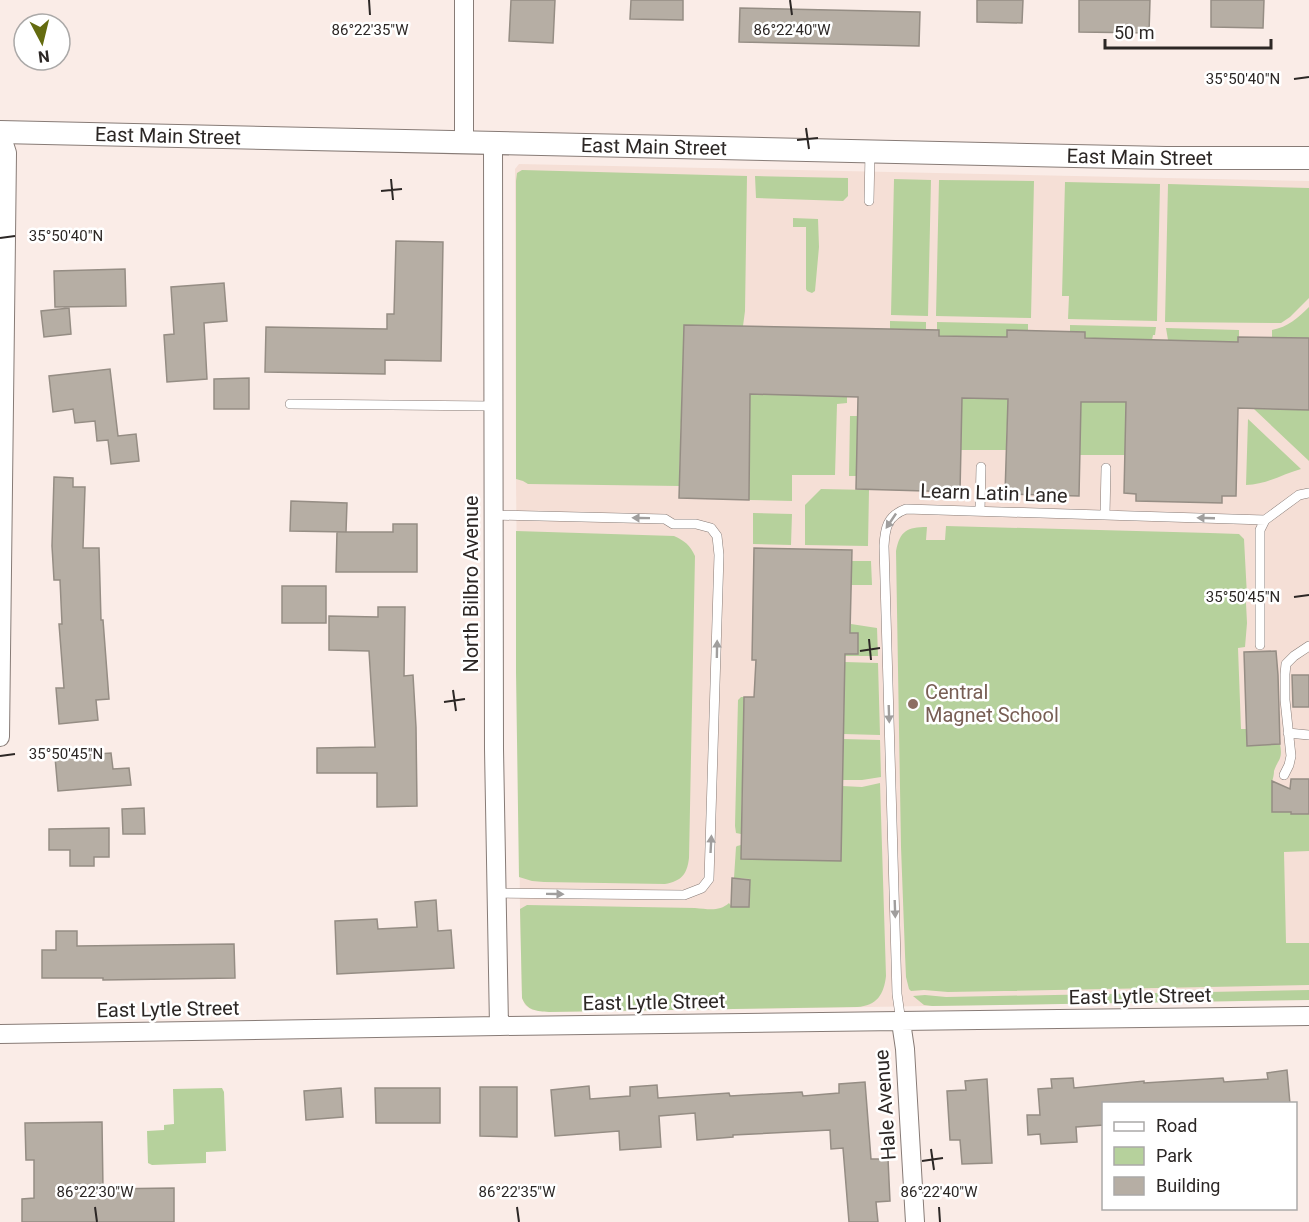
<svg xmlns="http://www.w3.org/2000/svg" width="1309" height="1222" viewBox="0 0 1309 1222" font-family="Roboto,sans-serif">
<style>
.built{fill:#f5dfd6}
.green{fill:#b6d19c}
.building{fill:#b6aea4;stroke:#958d84;stroke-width:1.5}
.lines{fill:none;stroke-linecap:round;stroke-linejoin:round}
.service-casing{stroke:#877b76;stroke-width:10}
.minor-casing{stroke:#877b76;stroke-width:20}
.tertiary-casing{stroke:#877b76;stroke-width:24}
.service{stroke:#fff;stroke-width:9}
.minor{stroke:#fff;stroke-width:18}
.tertiary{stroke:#fff;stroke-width:22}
.oneway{fill:#a09e9d}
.ticks{fill:none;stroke:#2c2725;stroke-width:2}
.education-dot{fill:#8d6e63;stroke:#fff;stroke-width:2}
.labels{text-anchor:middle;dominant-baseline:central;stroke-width:5;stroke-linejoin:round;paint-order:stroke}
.street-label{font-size:20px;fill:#2c2725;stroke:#fff}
.education-label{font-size:20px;fill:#785e54;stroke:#fff;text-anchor:start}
.ticks-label{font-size:15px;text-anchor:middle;fill:#2c2725;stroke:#fff;stroke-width:5;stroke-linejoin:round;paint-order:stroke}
</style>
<rect width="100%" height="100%" fill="#faece7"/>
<path class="built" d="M519 164 1309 181V1000L549 1012 532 1010 525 1005 522 998 520 909 516 479 515 174V169Z"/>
<path class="green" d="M522 170 747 176 745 311 743 326 684 325 679 486 528 484 523 481 516 479V181L517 173Z
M755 176 848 178V196L843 201 756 198Z
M894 179 931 180 928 316 891 315Z
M939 180 1034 181 1031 318 936 316Z
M1065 182 1160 184 1157 321 1068 319 1069 296H1062Z
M1168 184 1309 188V298L1290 317 1281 323 1165 322Z
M793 218 818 219 819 247 815 291 812 293 807 291 806 289V227H793Z
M1309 307V338L1272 337V330C1288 327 1298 318 1309 307Z
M890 321 926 322V330L890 329Z
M937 322 1028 324V331L1007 337 939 336 937 331Z
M1070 325 1156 327 1155 335H1153L1152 340 1085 338 1070 332Z
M1166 328 1239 330V337H1238V342L1168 340Z
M750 394 847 396V403L837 404 835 475H792V501L749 500Z
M962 398 1008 399 1006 450H961Z
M1081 402H1126L1125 455H1080Z
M1254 409 1309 410V461Z
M850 416H858L856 476H849Z
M1248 419 1301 469C1283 474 1265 485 1246 485Z
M821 489 869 490 868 546 805 545V505Z
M753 513 792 514 791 545 753 544Z
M946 526 1210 533 1239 534 1244 539 1247 596 1246 603 1247 623 1245 647 1238 648 1241 729H1246L1247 746 1280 744C1283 760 1278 759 1274 771 1274 775 1273 778 1272 782L1291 814H1309V851L1284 852 1286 943H1309V985L948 992 924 990 911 991 909 989 906 977 905 954 901 847 896 551C900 531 907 527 927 527L926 540H945Z
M516 531 674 536C685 541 690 545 695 556L689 858C687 875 681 881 665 884L544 882 532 881 519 877 516 672Z
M851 561H871L872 585H851Z
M851 624 877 628 878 656H845V654H858V633H850Z
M845 662 878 663 880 735 843 734Z
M741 697H744L741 834 736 833 735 826 738 700Z
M843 739 880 740 881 777 862 780H842Z
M880 783 886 976C884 994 877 1006 857 1007L549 1012C537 1011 527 1011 522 998L520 909 527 905 695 908C708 909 719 912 729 903L731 906 749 907 750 879 734 878 736 847 737 846 741 845V859L842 786 862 787Z
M1309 990V1000L932 1006 924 1005 913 996 925 995 946 997Z
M222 1088 224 1092 226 1151 206 1152V1163L152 1165 148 1163 147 1131 164 1130V1125L174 1124 173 1089Z"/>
<path class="building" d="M511 0H555L553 43 509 41Z
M631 0H683V20L630 19Z
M977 0H1023L1022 23 977 22Z
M1079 0H1150L1149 33 1079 32Z
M1211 0H1264L1263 28 1211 27Z
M740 8 920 12 919 46 739 42Z
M396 241 443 242 441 361 385 360V374L265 372 266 327 387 329V314H394Z
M125 269 126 306 55 307 54 271Z
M224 283 227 321 204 323 207 379 167 382 164 335 174 334 171 287Z
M69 308 71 334 44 337 41 311Z
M684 325 939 330V336L1007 337V330L1085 332V338L1238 342V337L1309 338V410L1238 408 1236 496H1222V503L1136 501V494L1124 493 1126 402H1081L1079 496 1005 494 1008 399 962 398 960 492 856 489 858 397 750 394 749 500 679 498Z
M110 369 118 436 136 434 139 461 111 464 108 440 97 441 95 421 75 423 73 409 53 412 49 376Z
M249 378V409H214V379Z
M54 477 73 478V487H85L83 548H99L101 620H103L109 699 96 700 98 720 59 724 56 688H64L59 624H62L60 580H54L52 546Z
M291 501 347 503 346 532 290 531Z
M393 524H417V572H336L337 532H393Z
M754 548 852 550 850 633H858V654H845L841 861 741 859 744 697H754L756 660H752Z
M282 586H326V623H282Z
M378 607H405L404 676 413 675 416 727 417 806 377 807V773H317V748L375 747 369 651 329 650V616L378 617Z
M1276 651 1278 675 1280 744 1247 746 1244 652Z
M1292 675H1309V707H1293Z
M111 753 113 769 129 768 131 785 58 791 55 757Z
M1291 779H1309V814H1291V812H1272V781L1290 789Z
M144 808 145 834H123L122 809Z
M109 828V857H94V866H70V850H49V829Z
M732 878 750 880 749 907H731Z
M436 900 438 931 451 930 454 968 337 974 335 921 377 919 378 929 417 927 415 902Z
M56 931H77V946L234 944 235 978 103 980V978H42V950H56Z
M1287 1070 1290 1104H1104V1125L1076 1127 1077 1142 1041 1144 1040 1134 1028 1135 1027 1115H1040L1038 1089 1052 1088 1051 1079 1073 1078 1074 1088 1144 1081V1083L1223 1078 1224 1082 1268 1079 1267 1073Z
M987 1079 992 1163 962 1164 960 1140H950L947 1091 966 1090 965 1081Z
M865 1082 871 1159H888L890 1201 876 1202 878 1222H849L843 1148 831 1149 830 1130 733 1135V1137L697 1140 695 1113 659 1116 661 1147 620 1150 619 1131 555 1136 551 1090 589 1086 590 1099 630 1096V1087L657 1085 658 1098 729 1093 730 1096 802 1092 803 1096 839 1093V1084Z
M480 1087H517V1137L480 1136Z
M341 1088 343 1117 306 1120 304 1091Z
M375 1088H440V1123H376Z
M102 1122 103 1189 174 1188V1222H22V1199L34 1198V1160H26L25 1123Z"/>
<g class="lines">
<g class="service-casing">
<path id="service" d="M869 201 870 152
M290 404 493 406
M980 511 981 467
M493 515 665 519 673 524H696L711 528 717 536 719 555 709 879 702 888 684 895 496 893
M1105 515 1106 468
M1260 645V530L1265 520
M1288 733 1309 735
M1284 775 1289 765 1291 756 1285 700V674L1286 664 1294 656 1309 646
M901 1022 897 994 884 546C885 528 887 516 906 509L1265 520 1299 495 1309 493"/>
</g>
<g class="minor-casing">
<path id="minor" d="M464 0V142
M0 131 7 153 0 737
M493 143 494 749 499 1026
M901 1022 905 1049 915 1222
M0 1034 499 1026 1309 1016"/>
</g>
<g class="tertiary-casing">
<g id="tertiary">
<path id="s1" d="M0 132 1166 158H1309"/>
</g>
</g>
<use href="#service" class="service"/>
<use href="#minor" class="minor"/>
<use href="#tertiary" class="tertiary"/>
</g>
<defs><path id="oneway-solid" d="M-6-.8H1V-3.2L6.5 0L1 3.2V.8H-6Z" transform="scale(1.5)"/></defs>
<g class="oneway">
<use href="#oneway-solid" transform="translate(641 518) rotate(-179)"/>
<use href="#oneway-solid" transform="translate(1206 518) rotate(-178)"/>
<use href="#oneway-solid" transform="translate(891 521) rotate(124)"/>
<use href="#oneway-solid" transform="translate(717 649) rotate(-89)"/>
<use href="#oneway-solid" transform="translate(889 714) rotate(88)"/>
<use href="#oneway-solid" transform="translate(711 844) rotate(-87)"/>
<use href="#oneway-solid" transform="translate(555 894) rotate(1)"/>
<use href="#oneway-solid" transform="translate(895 909) rotate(88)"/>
</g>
<path class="ticks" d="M369 0 370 15M790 0 792 15M1294 79 1309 77M806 128 809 149M797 140 818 138M391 179 393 200M381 191 402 189M0 238 15 236M1294 597 1309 595M869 639 871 660M860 651 880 648M453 690 456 711M444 702 465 699M0 756 15 754M931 1149 934 1170M922 1161 943 1158M95 1207 97 1222M517 1207 519 1222M939 1207 940 1222"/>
<circle class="education-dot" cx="913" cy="704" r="6"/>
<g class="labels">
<g class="street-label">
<text stroke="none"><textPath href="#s1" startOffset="168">East Main Street</textPath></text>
<text stroke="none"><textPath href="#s1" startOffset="654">East Main Street</textPath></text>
<text stroke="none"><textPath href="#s1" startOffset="1140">East Main Street</textPath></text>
<text transform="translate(994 493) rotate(2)">Learn Latin Lane</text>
<text transform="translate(471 584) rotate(-90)">North Bilbro Avenue</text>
<text transform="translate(1140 996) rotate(-1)">East Lytle Street</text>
<text transform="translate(654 1002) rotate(-1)">East Lytle Street</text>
<text transform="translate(168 1009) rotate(-1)">East Lytle Street</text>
<text transform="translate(885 1105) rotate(-94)">Hale Avenue</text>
</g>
<g class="education-label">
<text x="925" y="692">Central<tspan x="925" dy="23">Magnet School</tspan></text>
</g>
</g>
<g class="ticks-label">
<text x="370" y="35">86°22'35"W</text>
<text x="792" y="35">86°22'40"W</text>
<text x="1243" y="84">35°50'40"N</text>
<text x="66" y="241">35°50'40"N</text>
<text x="1243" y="602">35°50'45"N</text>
<text x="66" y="759">35°50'45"N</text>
<text x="95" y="1197">86°22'30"W</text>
<text x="517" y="1197">86°22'35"W</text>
<text x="939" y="1197">86°22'40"W</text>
</g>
<rect x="1102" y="1102" width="195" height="108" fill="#ffffff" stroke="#aba9a8" stroke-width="1.5"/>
<rect x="1114" y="1122" width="30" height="9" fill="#ffffff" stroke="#aba9a8" stroke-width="1.5"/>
<text x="1156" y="1132" font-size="18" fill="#2c2725">Road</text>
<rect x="1114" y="1147" width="30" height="18" fill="#b6d19c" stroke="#aba9a8" stroke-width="1.5"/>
<text x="1156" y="1162" font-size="18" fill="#2c2725">Park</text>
<rect x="1114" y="1177" width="30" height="18" fill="#b6aea4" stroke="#aba9a8" stroke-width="1.5"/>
<text x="1156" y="1192" font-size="18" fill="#2c2725">Building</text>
<g transform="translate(42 42) rotate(173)"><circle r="28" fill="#ffffff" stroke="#aba9a8" stroke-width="1.5"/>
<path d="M0-4.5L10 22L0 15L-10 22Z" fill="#646b0f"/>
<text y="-9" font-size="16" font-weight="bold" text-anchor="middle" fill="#2c2725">N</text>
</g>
<path d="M1105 39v9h166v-9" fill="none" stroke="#2c2725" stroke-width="3"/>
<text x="1114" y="39" font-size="18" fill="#2c2725" stroke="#ffffff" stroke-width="4.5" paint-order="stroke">50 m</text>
</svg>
